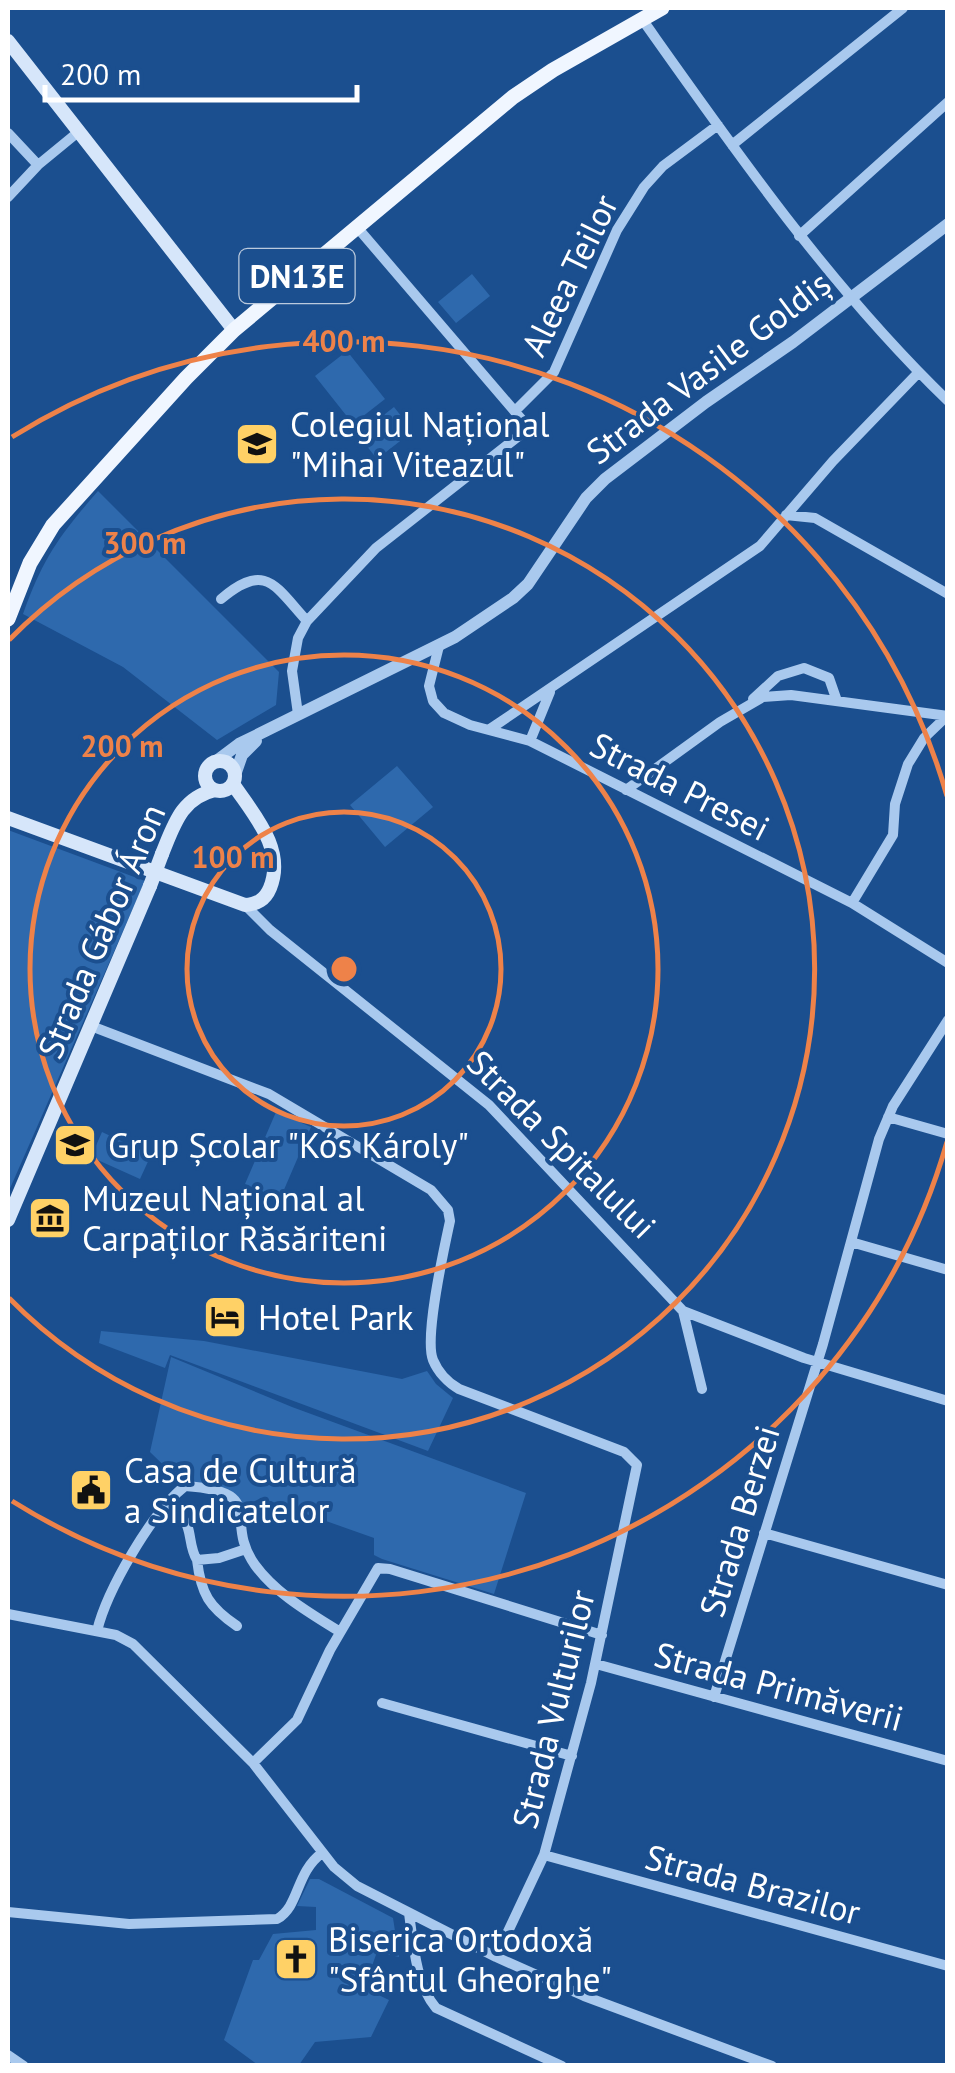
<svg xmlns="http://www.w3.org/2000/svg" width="955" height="2073" viewBox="0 0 955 2073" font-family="'PT Sans',sans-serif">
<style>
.green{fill:#2e69ad}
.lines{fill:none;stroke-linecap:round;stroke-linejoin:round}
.minor{stroke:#a9c9ee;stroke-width:10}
.tertiary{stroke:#a9c9ee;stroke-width:12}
.secondary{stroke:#d6e6fa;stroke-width:14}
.primary{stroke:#f0f6ff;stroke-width:15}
.secondary-bridge{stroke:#d6e6fa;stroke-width:14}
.ring{fill:none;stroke:#ee8249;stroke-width:5}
.labels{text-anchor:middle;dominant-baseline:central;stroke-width:8;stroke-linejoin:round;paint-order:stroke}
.shield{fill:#1b4f8f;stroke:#bbcadd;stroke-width:2.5}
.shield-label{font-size:32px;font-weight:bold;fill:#fff}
.street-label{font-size:35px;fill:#fff;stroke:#1b4f8f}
.poi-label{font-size:35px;fill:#fff;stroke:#1b4f8f;text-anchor:start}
.centre{fill:#ee8249;stroke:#1b4f8f;stroke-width:5}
.ring-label{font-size:30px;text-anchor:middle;font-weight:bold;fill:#ee8249;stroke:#1b4f8f;stroke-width:8;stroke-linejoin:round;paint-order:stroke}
</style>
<rect width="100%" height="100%" fill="#1b4f8f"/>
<path class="green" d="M472 274 490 296 456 323 438 302Z
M347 351 385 399 353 424 315 376Z
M394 407 413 431 377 459 358 435Z
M98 491 279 672 276 705 217 740 123 667 23 614C43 558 59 536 98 491Z
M397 766 433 807 385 847 350 805Z
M8 830 145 881 8 1193Z
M276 1112 311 1127 280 1199 245 1184Z
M102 1132 151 1155 140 1179 91 1157Z
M101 1331 204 1341 402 1379 427 1371 436 1384 453 1398 428 1451 170 1355 165 1368 99 1343Z
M171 1357 292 1407 526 1493 494 1594 382 1559 374 1555V1538L261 1498 239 1509 215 1488 185 1486 150 1452Z
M310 1879H319L393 1918 399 1957 377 1952 364 1988 389 2000 371 2037 315 2042 299 2065H258L224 2040 253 1960H259L273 1934 316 1930V1907L297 1906Z"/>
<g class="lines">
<path class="minor" d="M642 19C737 153 830 287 948 401
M8 133 38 165
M732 145 903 8
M8 197 38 165 77 133
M799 236 948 102
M515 411 554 372 617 230 644 187 663 166 718 125
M786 515 815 518 948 594
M221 599C266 561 275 586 307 621
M439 646 429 686 433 701 444 713 470 725 530 741 852 903 948 963
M753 699 778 676 804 668 829 678 837 701
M298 714 292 671 298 638 307 621 376 548 529 428 356 226
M490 729 760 546 833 461 918 373
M530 741 550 692
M626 790 720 722 763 697 791 695 948 716
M852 903 893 835 895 804 908 764 924 738 947 716
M245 905 270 930 489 1105 683 1311 804 1358 948 1401
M91 1026 269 1094 431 1190 448 1210 450 1221C444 1249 424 1338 433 1360 438 1372 448 1383 459 1389L624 1452 637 1465 591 1683 544 1855 496 1957
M888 1117 948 1134
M851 1242 948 1270
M683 1311 702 1389
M159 1513C199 1511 184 1540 197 1560L219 1558 246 1549
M764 1533 948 1585
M197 1560C201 1594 209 1607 237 1626
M8 1614 116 1635 133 1644 253 1763 334 1867 357 1886 496 1957 584 1996 772 2066
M97 1631C107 1590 152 1512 185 1486 270 1492 222 1519 255 1565 276 1594 310 1613 340 1632
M596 1664 948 1761
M714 1697 823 1344 879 1139 893 1106 948 1020
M382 1703 572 1756
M253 1763 297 1720 330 1650 378 1568 390 1569 602 1635
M544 1855 948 1966
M8 1912 129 1924 277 1919C300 1906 295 1873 322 1853
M409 1913C413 1942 416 1985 436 2008L562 2066
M8 2055 24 2066"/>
<path class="tertiary" d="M215 762 239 744 455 637 513 598 528 584 586 498 605 479 706 402 793 342 948 224
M235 775 242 755 256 741"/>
<path class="secondary" d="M8 41 234 330
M205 776a15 15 0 1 1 30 0a15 15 0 1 1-30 0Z
M8 818 245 905C257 904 265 900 270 888 286 849 253 814 233 784
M162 854C174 825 181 798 215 790
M8 1220 150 886"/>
<path class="primary" d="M8 619 30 563 53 525 186 378 234 330 513 97 553 70 662 8"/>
<path class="secondary-bridge" d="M150 886 162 854"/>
</g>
<g class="ring">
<circle cx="344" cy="969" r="157"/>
<circle cx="344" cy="969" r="314"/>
<path d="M9 640A470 470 0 1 1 9 1298"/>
<path d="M947 1142A627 627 0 0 1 12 1501M12 437A627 627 0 0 1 947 796"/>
</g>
<defs>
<g id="school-square" transform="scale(2.25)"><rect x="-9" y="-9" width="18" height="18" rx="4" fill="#ffd166" stroke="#1b4f8f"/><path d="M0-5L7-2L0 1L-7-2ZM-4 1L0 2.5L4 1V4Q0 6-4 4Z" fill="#111"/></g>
<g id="museum-square" transform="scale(2.25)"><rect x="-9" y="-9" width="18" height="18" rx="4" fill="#ffd166" stroke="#1b4f8f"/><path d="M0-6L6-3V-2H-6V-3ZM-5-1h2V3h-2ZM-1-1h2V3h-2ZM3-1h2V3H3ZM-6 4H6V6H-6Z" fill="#111"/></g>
<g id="hotel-square" transform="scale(2.25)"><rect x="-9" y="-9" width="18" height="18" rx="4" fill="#ffd166" stroke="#1b4f8f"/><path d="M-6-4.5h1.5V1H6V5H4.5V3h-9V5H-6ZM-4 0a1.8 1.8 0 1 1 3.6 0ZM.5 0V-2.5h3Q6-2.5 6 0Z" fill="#111"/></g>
<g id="civic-square" transform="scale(2.25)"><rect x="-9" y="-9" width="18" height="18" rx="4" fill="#ffd166" stroke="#1b4f8f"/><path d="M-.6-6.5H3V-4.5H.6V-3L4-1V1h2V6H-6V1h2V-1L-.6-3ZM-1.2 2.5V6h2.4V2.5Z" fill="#111"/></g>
<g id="church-square" transform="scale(2.25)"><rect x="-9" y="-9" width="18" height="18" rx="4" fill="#ffd166" stroke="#1b4f8f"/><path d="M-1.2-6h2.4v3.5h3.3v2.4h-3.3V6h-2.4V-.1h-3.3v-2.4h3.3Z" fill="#111"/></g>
</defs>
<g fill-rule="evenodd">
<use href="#school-square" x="257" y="444"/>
<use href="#school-square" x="75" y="1145"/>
<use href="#museum-square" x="50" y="1218"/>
<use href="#hotel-square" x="225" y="1317"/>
<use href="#civic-square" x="91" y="1490"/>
<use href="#church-square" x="296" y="1959"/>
</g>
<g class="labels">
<rect class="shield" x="239.5" y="249" width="115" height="54" rx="8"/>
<g class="shield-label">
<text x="297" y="276">DN13E</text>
</g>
<g class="street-label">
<text transform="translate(569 275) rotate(-64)">Aleea Teilor</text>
<text transform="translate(708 367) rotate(-37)">Strada Vasile Goldiș</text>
<text transform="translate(680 786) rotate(27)">Strada Presei</text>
<text transform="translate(101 931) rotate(-67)">Strada Gábor Áron</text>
<text transform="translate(562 1144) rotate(45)">Strada Spitalului</text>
<text transform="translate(739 1521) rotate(-73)">Strada Berzei</text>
<text transform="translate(779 1686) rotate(15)">Strada Primăverii</text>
<text transform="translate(553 1709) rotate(-76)">Strada Vulturilor</text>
<text transform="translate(753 1884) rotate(15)">Strada Brazilor</text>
</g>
<g class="poi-label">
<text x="290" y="424">Colegiul Național<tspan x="290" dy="40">"Mihai Viteazul"</tspan></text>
<text x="108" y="1145">Grup Școlar "Kós Károly"</text>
<text x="82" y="1198">Muzeul Național al<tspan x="82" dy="40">Carpaților Răsăriteni</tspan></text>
<text x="258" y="1317">Hotel Park</text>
<text x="124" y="1470">Casa de Cultură<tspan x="124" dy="40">a Sindicatelor</tspan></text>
<text x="328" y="1939">Biserica Ortodoxă<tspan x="328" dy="40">"Sfântul Gheorghe"</tspan></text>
</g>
</g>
<circle cx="344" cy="969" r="15" class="centre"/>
<g class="ring-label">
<text x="344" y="352">400 m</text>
<text x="145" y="554">300 m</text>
<text x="122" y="757">200 m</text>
<text x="233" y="868">100 m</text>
</g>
<rect width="955" height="2073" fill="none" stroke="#ffffff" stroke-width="20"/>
<path d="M45 85v15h312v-15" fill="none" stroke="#ffffff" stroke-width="5"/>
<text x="60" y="85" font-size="30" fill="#ffffff" stroke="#1b4f8f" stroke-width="8" paint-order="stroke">200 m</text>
</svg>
